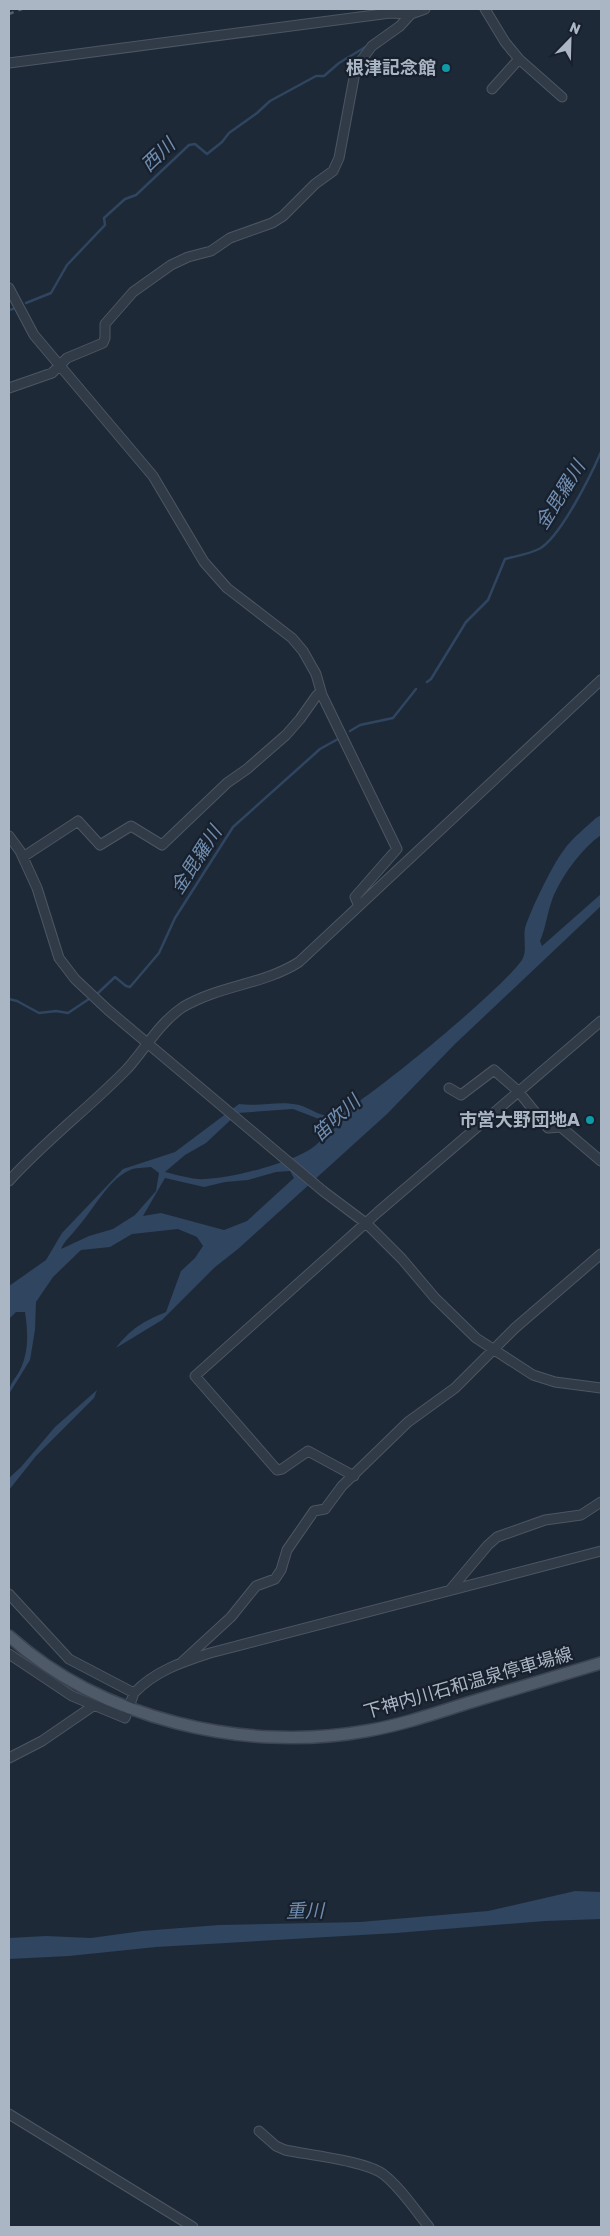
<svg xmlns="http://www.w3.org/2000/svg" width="610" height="2236" viewBox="0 0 610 2236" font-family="Rubik,'Noto Sans JP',sans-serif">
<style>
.water{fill:#2f4560;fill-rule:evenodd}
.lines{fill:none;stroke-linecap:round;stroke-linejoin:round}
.stream{stroke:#2f4560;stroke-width:2.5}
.minor-casing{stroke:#4c5663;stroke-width:11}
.major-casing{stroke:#3b4451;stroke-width:14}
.minor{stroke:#313b47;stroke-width:9}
.major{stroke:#4f5a68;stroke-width:11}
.rail{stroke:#535f6f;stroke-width:2.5;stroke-dasharray:5 5;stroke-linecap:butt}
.culture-dot{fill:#0f9aa8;stroke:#17202c;stroke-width:2}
.labels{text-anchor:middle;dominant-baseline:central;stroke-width:4.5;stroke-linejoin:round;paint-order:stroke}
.poi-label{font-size:18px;font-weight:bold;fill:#abb6c5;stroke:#17202c;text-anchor:end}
.street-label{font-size:18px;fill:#abb6c5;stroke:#17202c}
.water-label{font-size:19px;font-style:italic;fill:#718eb0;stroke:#17202c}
</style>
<rect width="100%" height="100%" fill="#1e2937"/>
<path class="water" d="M601 815V835C582 848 560 878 552 900 547 914 546 927 540 941L542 946 601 894V906L455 1044 387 1114 238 1249 215 1267 162 1320 116 1348C130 1329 144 1321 166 1312L181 1271 195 1258 203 1246 197 1237 178 1229 132 1234 110 1247 81 1250 53 1277 36 1302 35 1330 30 1360 9 1394C9 1383 15 1380 20 1370 29 1352 28 1332 25 1312H16L9 1319V1286L46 1260 62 1233 123 1169 175 1152 239 1104C258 1107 280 1100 299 1105 313 1109 323 1120 338 1114 363 1105 513 980 523 958 527 950 523 937 525 928 532 907 552 865 566 847 574 837 586 827 596 818ZM293 1109 332 1124C326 1130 322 1140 316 1145 296 1162 233 1178 206 1179 194 1180 177 1175 165 1172L185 1155 206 1143 238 1113ZM151 1167 159 1173 156 1191 135 1215 113 1229 89 1236 61 1249C65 1240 71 1236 77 1228 92 1212 108 1180 128 1171 135 1167 144 1168 151 1167ZM290 1171 294 1178 247 1221 224 1230 161 1213 143 1216 165 1178 204 1187 225 1182 248 1180 276 1172Z
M97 1390 94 1398 36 1456 9 1490V1478L21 1467 55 1427Z
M575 1891 601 1892V1919L545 1921 396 1933 156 1947 69 1956 9 1959V1938L46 1936 91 1938 142 1931 219 1925 360 1922 488 1911Z"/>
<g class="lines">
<path class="stream" d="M26 303 51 293 67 265 105 225 104 218 125 199 136 195 189 145 195 144 207 154 222 142 229 133 257 113 270 101 316 76H324L339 63 367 46
M9 310 13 309
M427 682 431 679 466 622 488 600 505 559C516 556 529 554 539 549 560 538 591 475 601 452
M350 731 360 725 393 718 416 689
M98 993 115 977 126 986 130 987 159 953 175 918 233 827 320 749 338 739
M9 999 17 1001 39 1013 56 1011 68 1013 89 999"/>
<g class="minor-casing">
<path id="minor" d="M485 9 505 42 519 59 492 89
M519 59 562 97
M9 63 390 13 411 14 425 9
M9 288 34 335 153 476 204 562 227 588 292 638 303 651 316 674 322 695 397 849 355 897 359 906
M9 388 52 373 67 358 103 343 105 338V324L133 292 171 265 188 257 211 251 230 238 272 223 283 216 315 184 333 171 339 158 356 67 372 46 400 26 411 14
M9 836 20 851 37 888 59 958 75 979 108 1010 323 1191 367 1224 402 1259 435 1298 476 1338 533 1375 555 1382 601 1388
M23 857 78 821 100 845 131 826 162 845 227 783 247 769 286 735 300 719 317 695H322
M449 1088 461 1095 494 1070 518 1091 548 1128 561 1127 601 1161
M9 1181C45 1141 89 1108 127 1069 145 1049 160 1022 183 1007 220 985 263 985 299 962L601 680
M354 1476 308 1451 282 1469 277 1470 195 1376 378 1212 601 1021
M450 1590 488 1545 497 1537 545 1520 581 1515 601 1502
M9 1594 69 1659 134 1693 125 1718 72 1696 9 1654
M182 1662 231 1617 256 1586 275 1579 281 1570 287 1550 314 1511 325 1509 342 1486 408 1422 455 1388 515 1328 601 1254
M134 1693C155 1671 182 1662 210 1653L601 1551
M9 1758 42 1741 93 1706
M9 2114 193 2227
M259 2131 276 2146 285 2150C309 2155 365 2161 383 2174 401 2188 415 2210 429 2227"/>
</g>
<g class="major-casing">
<path id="major" d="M9 1636C101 1719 245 1753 366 1731 402 1725 436 1713 471 1702 514 1689 558 1676 601 1663"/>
</g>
<use href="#minor" class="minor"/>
<use href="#major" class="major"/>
<path class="rail" d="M9 14 22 9"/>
</g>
<g class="culture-dot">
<circle cx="446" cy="68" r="5"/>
<circle cx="590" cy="1120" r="5"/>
</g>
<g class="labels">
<g class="poi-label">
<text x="436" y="68">根津記念館</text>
<text x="580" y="1120">市営大野団地A</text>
</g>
<g class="street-label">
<text transform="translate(468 1683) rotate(-16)">下神内川石和温泉停車場線</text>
</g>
<g class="water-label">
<text transform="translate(158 155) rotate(-44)">西川</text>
<text transform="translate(560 495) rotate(-58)">金毘羅川</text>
<text transform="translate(196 860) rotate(-57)">金毘羅川</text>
<text transform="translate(336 1118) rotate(-43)">笛吹川</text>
<text transform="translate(305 1911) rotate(-1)">重川</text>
</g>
</g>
<rect width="610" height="2236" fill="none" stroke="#abb6c5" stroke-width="20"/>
<g transform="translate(570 40) rotate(23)" stroke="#17202c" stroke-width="4" paint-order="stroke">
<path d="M0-4L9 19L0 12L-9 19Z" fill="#abb6c5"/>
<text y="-8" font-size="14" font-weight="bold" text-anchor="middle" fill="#abb6c5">N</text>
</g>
</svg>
